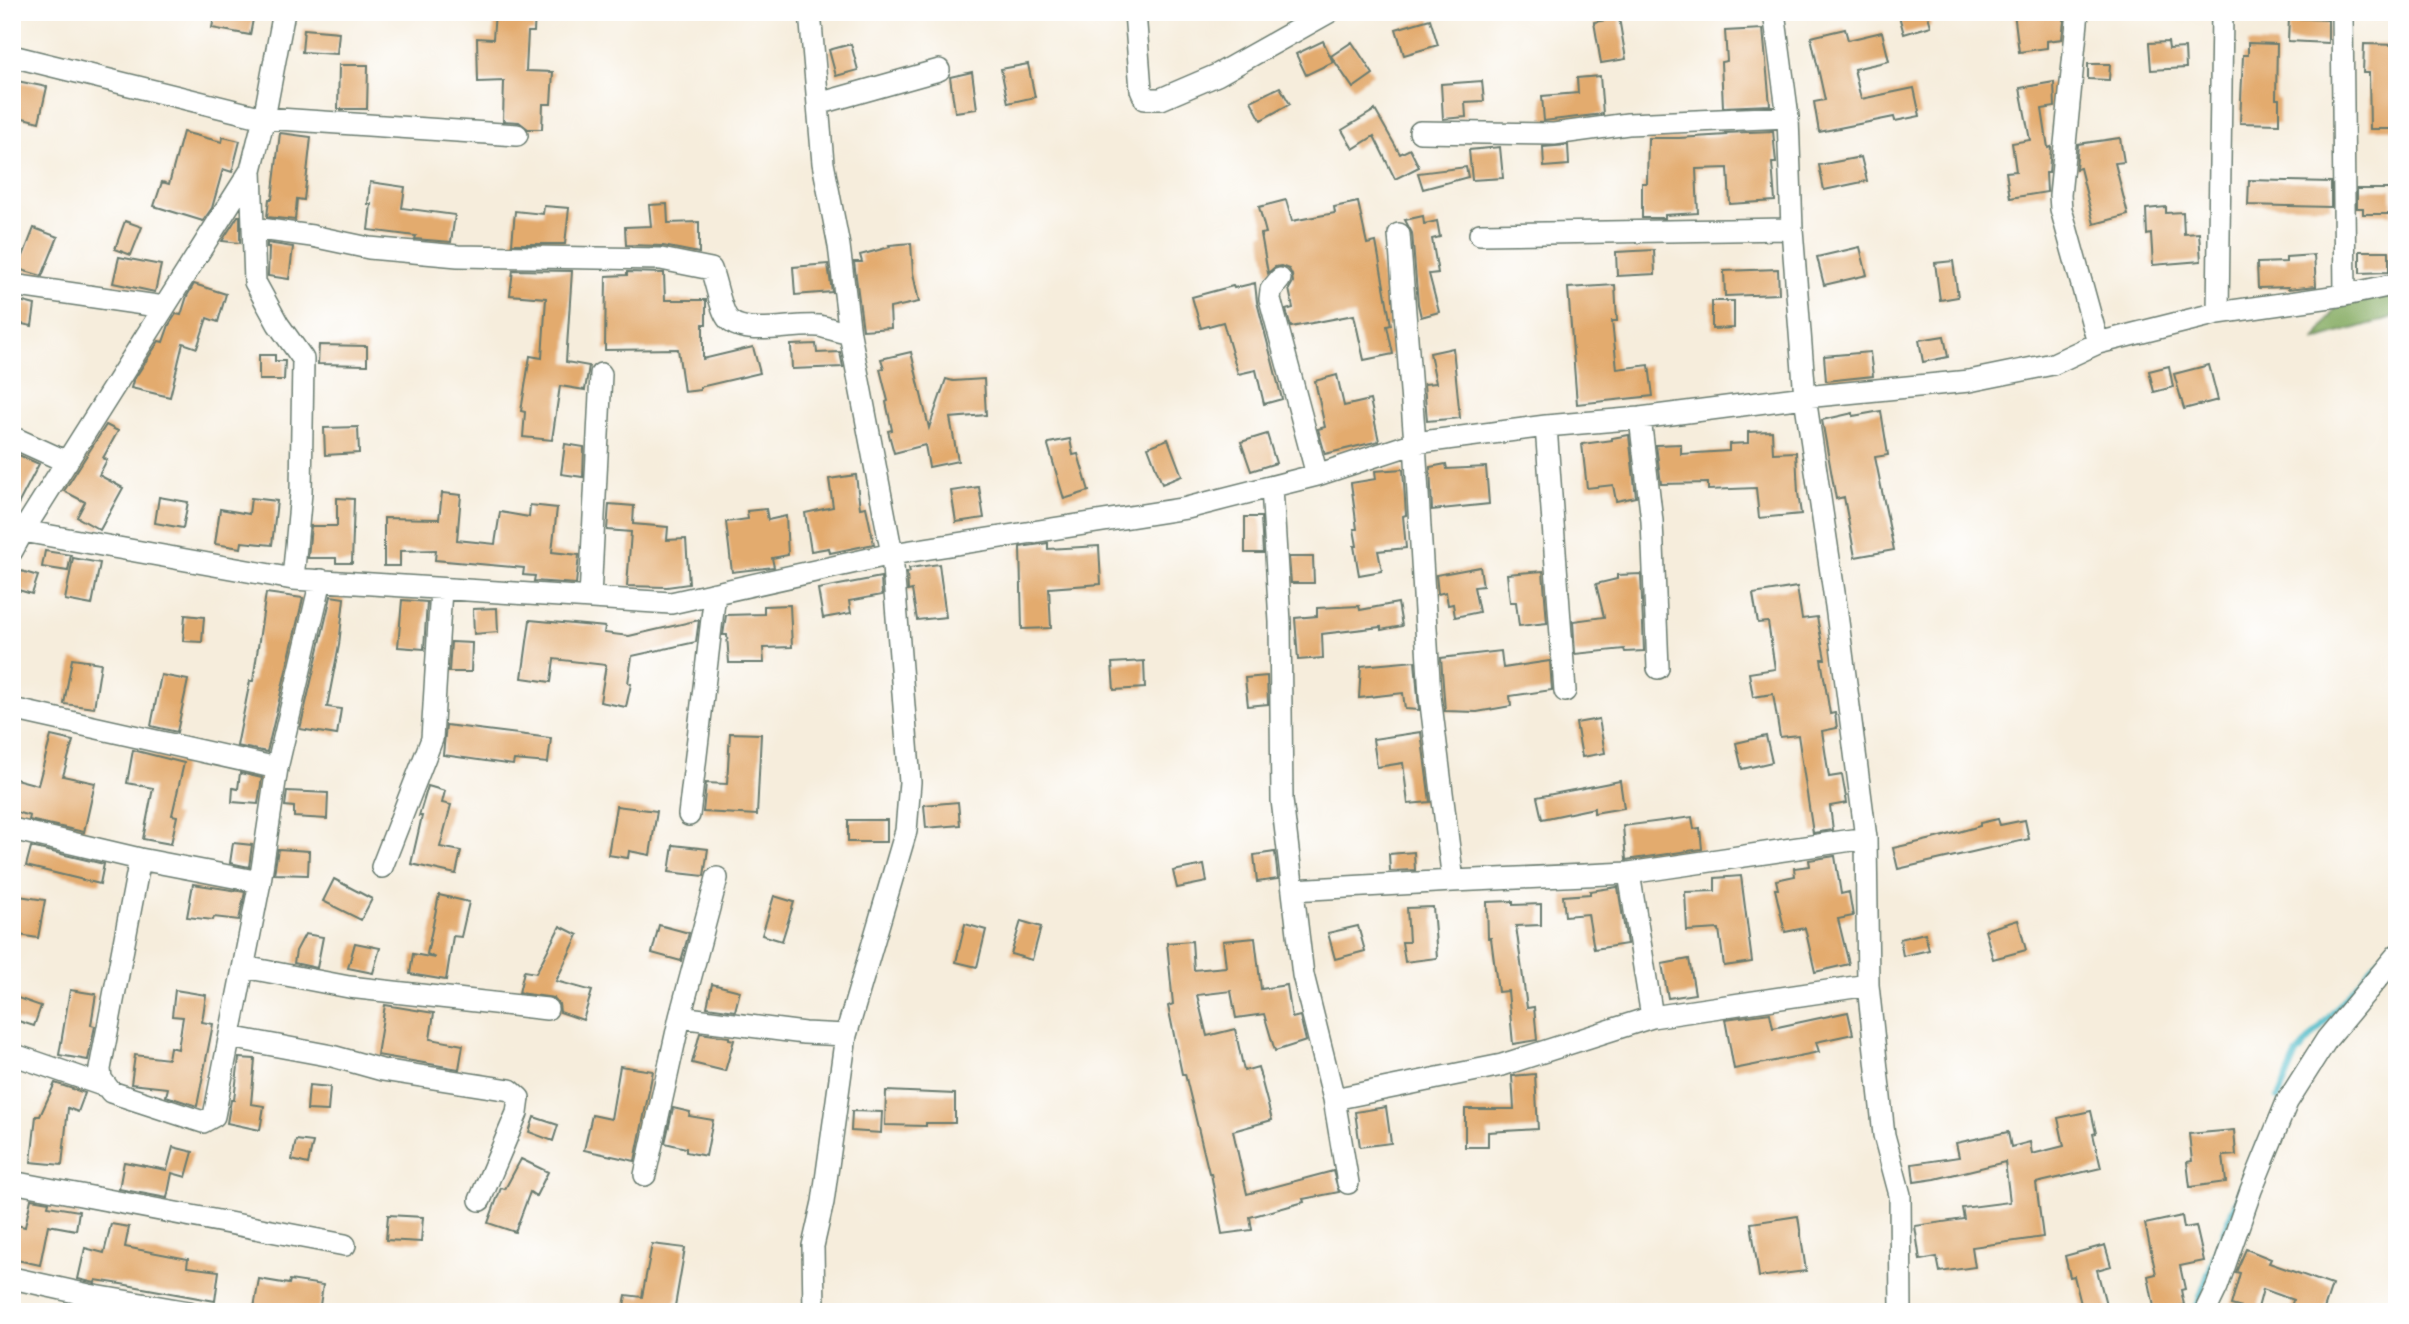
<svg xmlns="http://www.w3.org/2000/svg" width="2409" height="1324" viewBox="0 0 2409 1324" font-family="'Libre Bodoni',serif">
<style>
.forest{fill:#84aa60;stroke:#52744a;stroke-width:2}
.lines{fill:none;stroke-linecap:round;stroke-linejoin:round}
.stream{stroke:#4cb9c6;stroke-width:6}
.building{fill:#e3ab6e}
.street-casing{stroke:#6a7b6f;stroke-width:24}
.street{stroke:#fff;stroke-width:21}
</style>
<rect width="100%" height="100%" fill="#fff"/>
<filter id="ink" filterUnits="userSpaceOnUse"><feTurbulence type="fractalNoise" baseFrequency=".0143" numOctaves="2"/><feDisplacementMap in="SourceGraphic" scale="14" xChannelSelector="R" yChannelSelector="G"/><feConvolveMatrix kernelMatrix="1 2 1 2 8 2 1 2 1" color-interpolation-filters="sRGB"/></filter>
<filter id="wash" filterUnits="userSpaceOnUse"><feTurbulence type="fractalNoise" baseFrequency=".00686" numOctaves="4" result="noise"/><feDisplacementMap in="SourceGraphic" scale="28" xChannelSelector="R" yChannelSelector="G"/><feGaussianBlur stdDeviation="1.57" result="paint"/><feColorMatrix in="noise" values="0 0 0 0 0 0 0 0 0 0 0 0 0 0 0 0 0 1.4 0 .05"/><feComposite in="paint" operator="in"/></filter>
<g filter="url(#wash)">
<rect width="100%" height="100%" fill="#f6eddc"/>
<path class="forest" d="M2397 284V316L2315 340 2345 295Z"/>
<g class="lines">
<path class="stream" d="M2278 1098 2297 1054 2397 938
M2195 1312 2215 1254 2259 1144"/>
</g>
<g id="blocks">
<path class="building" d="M215 12 254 14 250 35 212 28Z
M495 12H535L534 32H528L526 71 553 72 551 104H543L542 129H528L519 122 503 121 504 81 478 82 477 38 493 39Z
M1898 12H1927L1931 26 1904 34Z
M2014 12H2065L2062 39 2047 41V48L2019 52Z
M1619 18 1626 59 1601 63 1594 22Z
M2289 18 2328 20V43L2288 41Z
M1430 19 1438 45 1404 55 1396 29Z
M304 29 339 32 337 54 302 52Z
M1763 29 1770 105 1723 107 1721 62 1727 61 1725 31Z
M1845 29 1848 40 1882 32 1889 61 1854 69 1861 99 1914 88 1920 116 1895 121 1894 117 1819 132 1814 102 1825 100 1811 37Z
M1323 41 1333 62 1306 75 1296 54Z
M1352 42 1373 74 1353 88 1331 56Z
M2168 42 2169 49 2185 48 2186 68 2151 70 2149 43Z
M2248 43 2277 44 2276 99H2279V124L2240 123 2243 55H2248Z
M851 44 858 70 836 76 829 50Z
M2364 44 2397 45V129H2370L2369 73H2363Z
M1028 64 1035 97 1008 103 1001 69Z
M2088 64H2110L2109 80 2088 79Z
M339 65H368L367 109H338Z
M972 72 977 109 955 112 950 77Z
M1600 76 1603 114 1544 121 1542 96 1578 93 1577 78Z
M12 80 47 87 39 122 15 116 16 111 12 110Z
M1482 81 1484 101 1465 102 1466 117 1443 119 1441 84Z
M2054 82 2055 107 2042 109 2048 148 2051 147 2049 173H2046L2047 192 2010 198 2006 172 2016 171 2012 143 2030 140 2020 88Z
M1280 87 1290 104 1261 120 1251 101Z
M1375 110 1400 154 1410 149 1419 167 1395 179 1374 136 1353 149 1342 130Z
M1773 131 1776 163H1772L1775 201 1730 204 1728 168 1696 169 1698 213 1665 215V218H1642V183H1647L1648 138H1679L1726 135 1725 133Z
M183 132 222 142 223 137 240 141 232 172 223 169 212 208 203 221 154 206 162 182 169 184Z
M280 133 311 137 304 200 297 199 295 220 267 217 269 199H272Z
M2120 138 2124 162 2115 163 2128 215 2094 224 2080 168 2076 169 2078 144Z
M1568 145 1569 165 1544 167 1543 147Z
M1500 147 1503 178 1472 180 1469 150Z
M1861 157 1867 181 1824 190 1819 165Z
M1466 167 1468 177 1423 189 1418 173Z
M2249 180 2331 182V207L2248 205Z
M370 182 405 187 402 208 455 215 451 242 415 239 416 236 368 230 371 204H368Z
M2357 189H2391L2392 214H2363V208H2357Z
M1286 200 1292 221 1335 213 1334 207 1358 202 1367 244 1376 242 1391 325 1387 326 1393 354 1364 360 1354 315 1291 327 1286 310 1293 308 1289 289 1293 282 1292 275 1289 269 1281 266 1275 267 1268 273 1261 234 1266 233 1259 207Z
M667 204 668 223 699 222V253L663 246 626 245 625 227 651 226 649 205Z
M544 206 569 208 565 244H512L515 211 543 214Z
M2166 207V213L2183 212 2184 234 2199 233 2201 261 2153 265 2151 234 2147 235 2146 209Z
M238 216H240V243L222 241Z
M1423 216 1424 224 1437 221 1440 237 1432 239 1438 273 1429 274 1439 312 1421 317 1418 304 1412 233 1405 220Z
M125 221 142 227 131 255 115 249Z
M34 228 58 237 42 276 18 269Z
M267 243 293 247 289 279 268 276 269 247H267Z
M911 243 913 273 919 302 890 308 891 328 863 330 854 262H862L860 255 890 247 889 245Z
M1860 247 1867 275 1824 285 1817 257Z
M1654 250 1655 274 1617 276 1616 252Z
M2360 251H2389V272L2360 273Z
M2314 255 2316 286 2288 289V287L2258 288 2257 263 2286 262V257Z
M119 257 161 265 155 292 113 283Z
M1953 261 1958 297 1940 300 1935 263Z
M828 264 832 292 795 295 793 267Z
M1778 269 1779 294 1725 296 1724 271Z
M513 270 572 271 566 362 589 366 585 390 560 386 552 440 523 437 525 412 521 411 530 356 542 358 546 298 510 295Z
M627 272 664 273 665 300H706V324H703V359L753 347 760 373 700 387V390L684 392 678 349 605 350 606 276 627 275Z
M1255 283 1257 302 1282 399 1264 404 1256 370 1238 374 1223 322 1201 328 1192 297 1233 286 1234 288Z
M194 284 226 294 218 322 207 318 197 348 183 343 170 397 131 388 133 381 159 341 163 342 169 325 176 314 181 315 187 296Z
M1615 285 1617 321H1612L1617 369 1649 365 1653 396 1577 404 1568 288Z
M12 299 35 305 32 326 12 322Z
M1712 301H1734V328L1712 329Z
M1944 336 1948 357 1923 362 1919 340Z
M816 344 817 353 840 352 843 367 792 369 791 345Z
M319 345 367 346V365L318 364Z
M1453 348 1460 418 1427 421 1424 384 1436 383 1430 353Z
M911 352 929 428 946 379 953 381 984 379 986 415 950 418 958 461 929 467 925 445 894 453 888 431 892 430 886 402 888 401 880 369 884 368 881 359Z
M1870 352 1873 376 1826 381 1824 356Z
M259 355H275V361H285L284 380H259Z
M2209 365 2218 400 2184 409 2174 374Z
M2169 366 2173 387 2154 392 2149 371Z
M1337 375 1344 406 1370 400 1379 441 1325 454 1318 429 1325 427 1315 381Z
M1881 411 1888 455 1875 457 1894 550 1855 557 1844 497 1836 499 1822 420 1853 413V416Z
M106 425 118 431 103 458 107 460 99 475 123 488 100 530 77 517 85 502 64 491Z
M358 427 359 453 325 455 324 428Z
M1772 431 1773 453 1796 452 1798 493 1801 514 1759 518 1756 488 1708 490V483L1661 484 1656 445 1681 444V454L1729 451V444L1748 443V432Z
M1267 434 1276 463 1251 471 1241 442Z
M1629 435 1636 497 1616 501 1613 485 1587 488 1582 444 1612 440V438Z
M1070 439 1073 455 1078 454 1089 491 1064 499 1048 445 1049 443Z
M1168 439 1182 476 1162 484 1148 447Z
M565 444 584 447 583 477 561 474Z
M12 452 39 464 12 516Z
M1446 464 1447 469 1486 467 1489 504 1432 510 1430 467Z
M1403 469 1406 515 1403 516 1406 548 1378 551 1382 571 1359 575 1354 546H1357L1354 529H1357L1351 483 1376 479 1375 471Z
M856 475 860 508 866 507 874 544 830 553 829 548 811 551 805 513 833 507 829 479Z
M979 487 984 518 956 522 951 491Z
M442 493 461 495 457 540 495 544 500 512 529 517 530 505 557 508 552 552 579 555 576 584 534 581 535 576 523 575 524 568 435 560 436 550 400 551V566H384V518L439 519Z
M159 497 188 502 183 528 155 523Z
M251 498 277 501 272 545 242 542 241 548 215 544 220 509 249 514Z
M337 498 354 499 352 563H336V558H308L311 526H337Z
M609 504 634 506 633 524 668 527 667 540 686 539 689 584 667 587 627 586 631 532 607 530Z
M766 509 768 520 786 516 788 555 772 558 774 567 732 572 726 522 748 519 747 511Z
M1245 517H1261L1263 553H1245Z
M1048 543V549L1099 546 1101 584 1049 588 1051 628 1022 629 1020 547Z
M45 551 71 555 68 571 42 567Z
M1289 557H1313L1314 583H1291Z
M73 558 100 563 92 605 65 600Z
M939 564 946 617 917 620 912 590 908 591 907 573 910 572 909 568Z
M1480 567 1483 586 1474 587 1479 612 1455 617 1453 604 1448 605 1446 592 1438 594 1436 575Z
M21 571 38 576 32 594 15 589Z
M1543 571 1547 623 1519 626 1516 602H1510L1507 574Z
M1641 574 1644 651 1625 652 1624 649 1575 654 1573 621 1604 617 1596 584 1617 579V575Z
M881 577 882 595 849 601 851 613 823 618 818 589Z
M1797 587 1802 619 1817 617 1825 659H1821L1830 714 1835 713 1837 728 1822 731 1829 777 1842 775 1847 803 1830 806 1833 830 1813 833 1798 735 1780 737 1773 694 1753 697 1749 673 1775 669 1768 622 1758 623 1753 594Z
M266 593 303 598 267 752 237 746 250 681H253Z
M331 596 344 598 339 645 327 707 341 709 337 735 300 729Z
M402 600 427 602 424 649 398 647Z
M1398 603 1402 626 1381 630V627L1322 634 1323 658 1298 660 1295 618 1317 616V608L1359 606 1360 610Z
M790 605 792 647 763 648 764 663H729L727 635H723L726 615 764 614V606Z
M497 608 498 632 474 634 473 609Z
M185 615 204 617 202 642 183 641Z
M530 620 605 627 604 633 629 636 699 620 696 642 632 656 628 683 631 684 626 707 600 702 606 665 554 659 551 682 522 678Z
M451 642 472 643 471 672H449Z
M1501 651 1503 668 1550 661 1552 690 1510 696 1511 706 1477 712 1445 711 1441 658Z
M72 659 101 663 94 708 64 704Z
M1144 661 1145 688 1114 690 1112 663Z
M1415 661 1419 710 1405 709 1403 693 1359 698 1361 666Z
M161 675 188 680 177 732 151 726Z
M1267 676 1268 704 1248 706 1245 678Z
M1599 719 1605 753 1582 757 1576 723Z
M446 725 551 738 548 763 514 760 513 765 443 755Z
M1421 732 1430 802 1408 804 1403 763 1377 767 1373 739Z
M730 733 761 734 757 815 703 812 706 783 727 784Z
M51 736 73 741 63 776 95 783 84 832 29 820 30 816 12 811V778L38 785Z
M1766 736 1772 762 1742 769 1736 743Z
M133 750 184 763 172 815 177 816 171 844 143 839 153 788 127 783Z
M240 773 262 778 258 804 232 802 233 788 238 789Z
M1620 781 1624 808 1594 813V808L1542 819 1537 797Z
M428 786 445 791 442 803 451 805 440 847 461 851 456 874 411 864 422 816H419Z
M287 791 328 793 327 819 294 817V807L285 806Z
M958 802 960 825 926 828 924 805Z
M616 806 657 811 650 855 629 851 628 858 608 855Z
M1692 817 1694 829 1700 828 1702 849 1626 860 1623 826Z
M1998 819 2000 825 2025 820 2029 839 1898 869 1893 848 1937 838 1980 826V823Z
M848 820H887V842H848Z
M233 843 252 845 249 867 230 863Z
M673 845 708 849 704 876 669 872Z
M31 847 104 864 100 884 26 866Z
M278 849 309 851 308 875 274 874Z
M1275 852 1278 879 1257 882 1254 855Z
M1414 852 1415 870 1390 871 1389 854Z
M1835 856 1841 894 1849 892 1853 916 1838 919 1849 964 1815 972 1805 928 1785 932 1775 889H1778L1776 880 1795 876 1794 868 1810 866 1809 860Z
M1204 865 1207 882 1177 888 1173 871Z
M1741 876 1752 962 1724 966 1719 929 1687 931 1685 892 1715 891V878Z
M334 879 372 899 361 920 323 901Z
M193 884 245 892 239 920 214 917 213 920 187 917Z
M1618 887 1627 944 1594 949 1588 914 1565 916 1563 896 1590 894V891Z
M439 895 469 902 461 937 453 936 446 980 410 974 413 954 435 958 427 954Z
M19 896 45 900 38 938 13 934Z
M774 896 794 902 782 941 762 935Z
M1513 901V905L1541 904V925L1516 926 1527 1008 1534 1007 1537 1040 1513 1044 1508 991 1498 992 1491 938H1488L1487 902Z
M1433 907 1437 958 1405 962 1402 942H1409L1407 908Z
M2018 920 2026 950 1993 959 1985 930Z
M1021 921 1041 927 1032 960 1011 954Z
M965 924 986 930 977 967 956 962Z
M659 925 689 933 681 961 652 953Z
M560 926 578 935 556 981 592 991 583 1020 560 1012 559 1004 554 998 519 993 524 971 536 973Z
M1358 926 1365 951 1335 959 1328 933Z
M1925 933 1929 950 1903 956 1900 939Z
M305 934 323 937 317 968 294 963 296 951Z
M1255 938 1261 989 1287 985 1292 1018 1300 1016 1306 1041 1275 1051 1264 1014 1236 1018 1231 991 1197 995 1207 1036 1235 1029 1244 1071 1258 1067 1272 1120 1233 1131 1247 1194 1333 1171 1339 1192 1303 1199 1304 1202 1250 1217 1252 1230 1222 1234 1211 1173H1209L1185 1074H1182L1168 1006 1173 1004 1167 943 1192 941 1194 970 1226 967 1223 941Z
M355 943 380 948 373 973 348 968Z
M1689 959 1695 994 1668 998 1662 964Z
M712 984 740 991 735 1011 707 1007Z
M70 990 96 994 91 1025 95 1026 88 1060 59 1055Z
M175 990 206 995 202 1022 213 1024 197 1106 166 1096 168 1088 131 1084 135 1055 168 1059 170 1047 178 1049 183 1017 172 1016Z
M12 996 41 1006 34 1026 12 1019Z
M385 1005 434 1013 430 1039 463 1045 459 1069 377 1055Z
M1848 1012 1853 1034 1816 1042 1819 1052 1734 1069 1725 1019 1770 1013 1773 1028Z
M700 1033 729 1037V1039L734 1040 725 1071 692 1063Z
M239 1058 255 1059 251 1104 264 1106 260 1130 227 1123 231 1100H234Z
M620 1066 653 1071 635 1161 584 1150 592 1115 611 1119Z
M1535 1074 1538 1129 1488 1132V1147H1465V1109H1514L1512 1076Z
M55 1083 85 1093 78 1112 68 1108 62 1165 31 1162 36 1116H40Z
M309 1085 330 1087 328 1111 307 1110Z
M886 1091 955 1094V1123H926V1126L885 1125Z
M1386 1107 1391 1143 1360 1147 1355 1112Z
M673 1108 690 1112 689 1116 713 1120 706 1156 686 1152V1148L665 1143Z
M852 1111 882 1112 881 1133 851 1131Z
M2091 1111 2096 1133 2093 1134 2101 1168 2036 1183 2043 1237 1972 1247 1975 1267 1940 1272 1937 1257 1920 1260 1915 1226 1964 1219 1962 1208 2010 1202 2005 1162 1935 1179 1914 1182 1912 1164 1959 1157 1956 1143 2008 1132 2011 1147 2030 1142 2032 1154 2064 1146 2058 1118Z
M534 1117 558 1125 553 1141 529 1132Z
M2234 1130 2236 1155 2223 1156 2226 1182 2190 1187 2187 1162 2192 1161 2189 1134Z
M296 1140 313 1142 308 1164 292 1160Z
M173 1147 193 1152 186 1177 172 1173 167 1198 119 1189 124 1162 167 1170Z
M521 1159 548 1172 536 1196 530 1192 515 1232 488 1223 501 1188 505 1189Z
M31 1199 49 1202 48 1206 79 1211 76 1230 48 1225 40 1265 12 1259V1224L25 1227Z
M388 1215 423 1217 421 1242 386 1240Z
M1798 1216 1806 1271 1759 1277 1751 1223Z
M2182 1216 2184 1228 2196 1226 2204 1261 2180 1266 2185 1289 2181 1290 2184 1305 2178 1306 2179 1312H2155L2148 1276 2156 1274 2145 1224Z
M111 1224 129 1227 125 1247 188 1259 187 1267 219 1271 215 1301 121 1284 96 1280 95 1283 78 1279 85 1248 104 1253Z
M652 1244 685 1248 674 1312H623L626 1295 642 1297Z
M2105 1245 2111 1266 2097 1270 2108 1312H2083L2074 1276 2070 1277 2065 1256Z
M2246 1249 2271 1259 2269 1263 2332 1285 2323 1312H2290L2293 1300 2263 1289 2257 1312 2231 1305 2240 1273 2236 1272Z
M259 1279 289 1284 290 1280 323 1285 319 1312H279L254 1308Z"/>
</g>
</g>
<g filter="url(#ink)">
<use href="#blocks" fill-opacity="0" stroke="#6a7b6f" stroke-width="2"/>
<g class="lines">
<g class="street-casing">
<path id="street" d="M810 12 823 163 839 246 850 334 892 554 910 782 906 831 846 1035 823 1202 813 1246 814 1312
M1135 12 1141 90 1145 99H1161L1217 75 1329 12
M1774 12 1788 117 1792 229 1805 397 1836 606 1866 838 1868 985 1884 1135 1900 1195 1901 1312
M2078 12 2060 195 2061 209 2098 343
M2342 12 2345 295
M12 56 264 118 517 135
M818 104 939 70
M1420 132 1554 134 1628 124 1788 117
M251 170 255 282 278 324 303 359 301 493 293 579
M253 228 312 236 369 248 458 256 661 259 711 269C716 282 721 312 729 320 746 337 795 323 819 326 829 328 840 332 850 334
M1399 234 1415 443 1430 696 1453 881 1629 873 1866 838
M1480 234 1792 229
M1280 279 1271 290 1270 299 1317 475
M12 285 164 307
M2218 313 2222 12
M1640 418 1652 521 1658 668
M1546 426 1565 691
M12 437 67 462
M1272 487 1280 622 1282 800 1303 975 1334 1099 1348 1183
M23 531 251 170 264 118 284 12
M12 551 23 531 293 579 671 603 892 554 1187 508 1317 475 1415 443 1546 426 1640 418 1805 397 1969 381 2053 364 2098 343 2218 313 2345 295 2397 284
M590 598 601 374
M12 709 277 768
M689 815 715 593
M12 829 140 859 260 882 277 768 321 580
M140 859 100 1069 101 1079 111 1092 203 1122 214 1116 260 882
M382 867 432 739 441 589
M1629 873 1652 1017
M1293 890 1453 881
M244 967 349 987 547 1009
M680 1017 804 1033 846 1035
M230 1037 332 1056 382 1070 510 1090 519 1098 517 1113 480 1200
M12 1054 105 1086
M1334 1099 1502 1065 1652 1017 1868 985
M645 1175 680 1017 717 878
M12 1182 345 1245
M12 1278 89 1295 189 1312
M2205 1312 2217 1287 2251 1190 2287 1102 2327 1039 2397 955"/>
</g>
<use href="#street" class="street"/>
</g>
</g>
<rect width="2409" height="1324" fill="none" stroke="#fff" stroke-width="42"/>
</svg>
